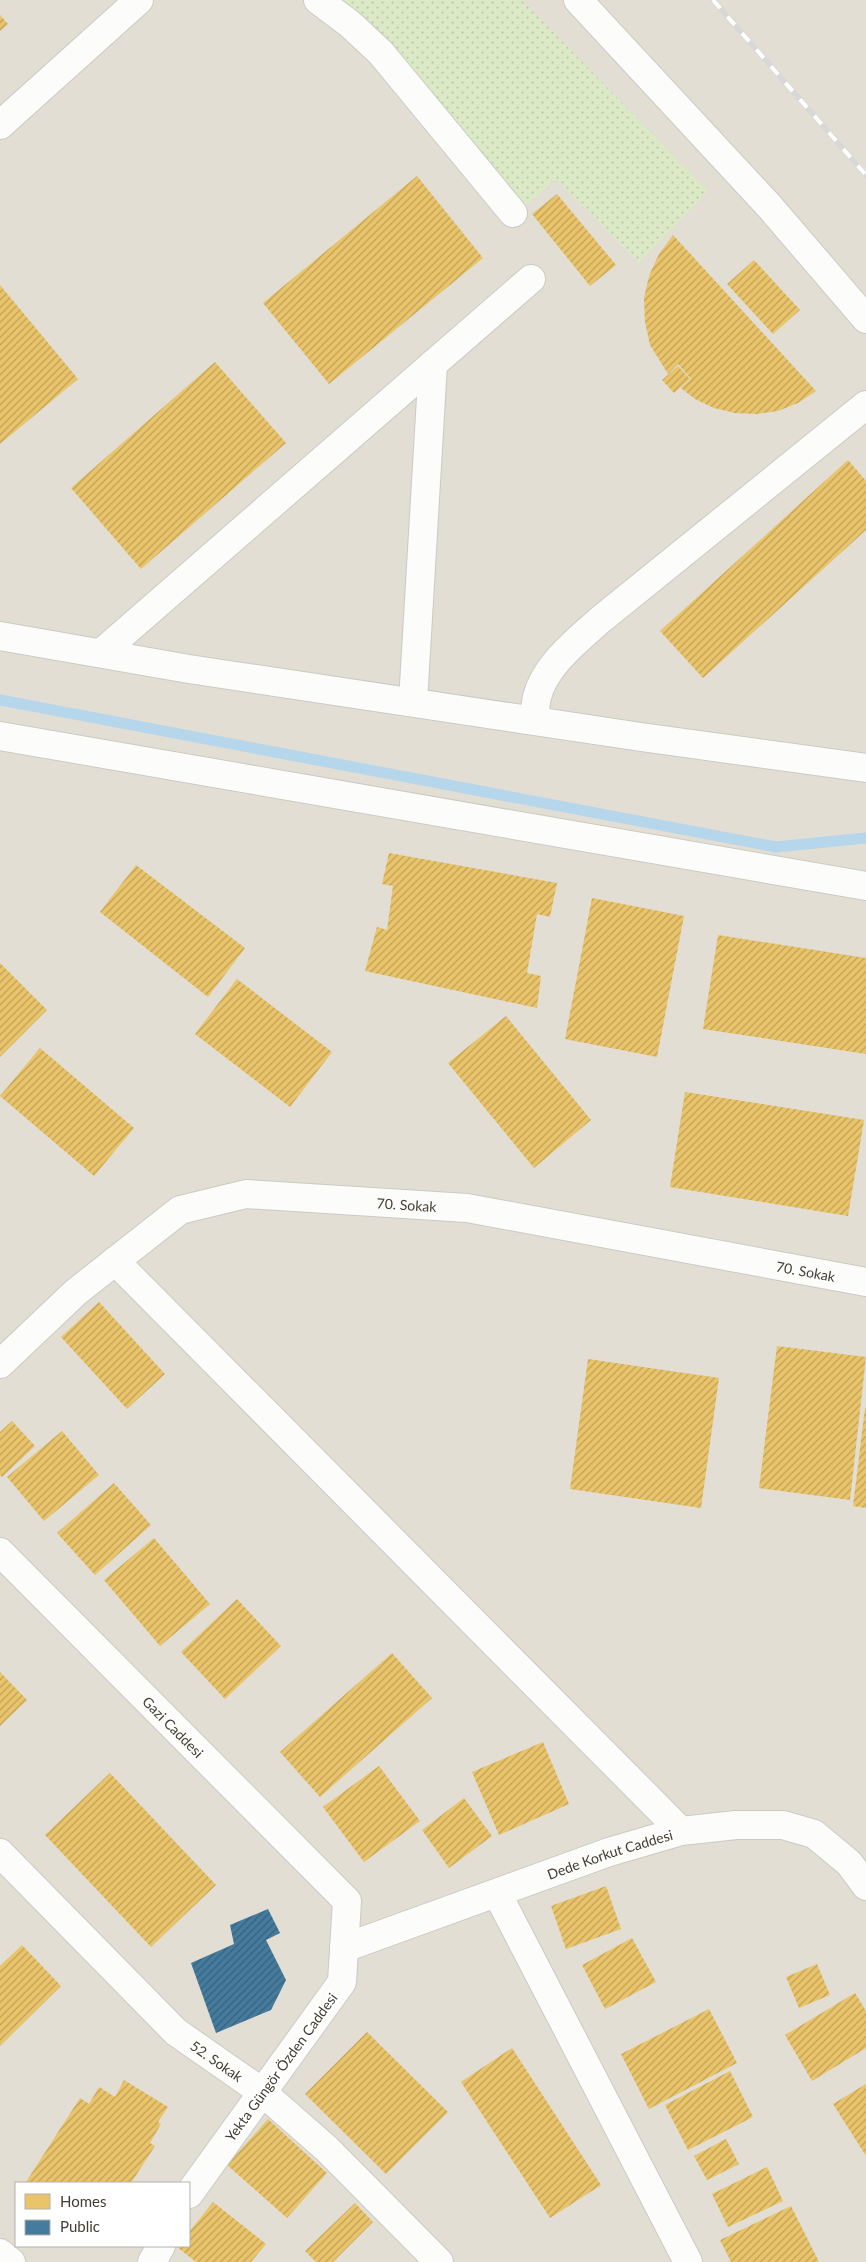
<svg xmlns="http://www.w3.org/2000/svg" width="866" height="2262" viewBox="0 0 866 2262" font-family="Lato,sans-serif">
<style>
.residential{fill:#e2ded3;fill-rule:evenodd}
.park{fill:url(#park-dots)}
.homes{fill:url(#homes-hatch)}
.public{fill:url(#public-hatch)}
.lines{fill:none;stroke-linecap:round;stroke-linejoin:round}
.stream{stroke:#b6d6ec;stroke-width:11}
.minor-casing{stroke:#cccac4;stroke-width:30}
.minor{stroke:#fcfcfb;stroke-width:28}
.rail-casing{stroke:#d8d8d7;stroke-width:5.5}
.rail{stroke:#fff;stroke-width:4;stroke-dasharray:11;stroke-linecap:butt}
.labels{text-anchor:middle;dominant-baseline:central;stroke-width:5;stroke-linejoin:round;paint-order:stroke}
.street-label{font-size:14px;fill:#433d33;stroke:#fff}
</style>
<defs>
<pattern id="park-dots" width="8" height="8" patternUnits="userSpaceOnUse" patternTransform="scale(1.25)"><rect width="8" height="8" fill="#dbe9c6"/><path d="M2 2h.1M6 6h.1" fill="none" stroke="#bdc9ab" stroke-width="1.8" stroke-linecap="round"/></pattern>
<pattern id="homes-hatch" width="6" height="6" patternUnits="userSpaceOnUse" patternTransform="scale(1.25)"><rect width="6" height="6" fill="#e9c46a"/><path d="M-1 1l2-2M0 6l6-6M5 7l2-2" fill="none" stroke="#bea058"/></pattern>
<pattern id="public-hatch" width="6" height="6" patternUnits="userSpaceOnUse" patternTransform="scale(1.25)"><rect width="6" height="6" fill="#457b9d"/><path d="M-1 1l2-2M0 6l6-6M5 7l2-2" fill="none" stroke="#39617a"/></pattern>
</defs>
<rect width="100%" height="100%" fill="#eeece6"/>
<path class="residential" d="M0 0H866V2262H0ZM16 2183H189V2246H16Z"/>
<path class="park" d="M341 0H522L708 191 639 263 556 179 523 208 372 29Z"/>
<path class="homes" d="M0 15 8 24 0 31Z
M417 176 483 258 329 384 263 303Z
M557 194 616 265 590 286 532 214Z
M673 235 816 391 798 403 778 411 757 414 735 413 714 408 695 399 681 388 691 379 678 364 668 374 650 345 645 322 644 298 649 276 659 254Z
M754 260 800 310 773 334 727 284Z
M0 285 78 379 0 444Z
M215 362 286 443 141 569 71 488Z
M678 366 690 379 674 393 662 380Z
M848 460 866 481V530L703 678 660 631Z
M389 853 557 883 550 917 537 914 527 973 541 976 537 1008 365 971 377 927 387 930 393 886 382 884Z
M136 865 245 948 208 997 100 912Z
M592 898 684 916 657 1057 565 1039Z
M718 935 866 958V1054L703 1029Z
M0 963 47 1010 0 1057Z
M237 979 332 1052 290 1107 195 1034Z
M506 1016 591 1120 534 1168 448 1063Z
M40 1048 134 1128 94 1176 0 1096Z
M685 1092 864 1120 848 1216 670 1187Z
M99 1302 165 1374 127 1409 61 1337Z
M777 1346 866 1357 850 1500 759 1488Z
M588 1359 719 1378 701 1508 570 1489Z
M865 1408H866V1508L853 1506Z
M12 1421 35 1446 2 1477 0 1475V1432Z
M62 1431 99 1475 44 1521 7 1477Z
M114 1483 151 1525 95 1575 57 1533Z
M154 1538 210 1604 160 1646 104 1580Z
M237 1599 281 1646 225 1699 181 1652Z
M392 1653 432 1698 320 1797 280 1752Z
M0 1672 27 1700 0 1726Z
M543 1742 569 1804 499 1835 472 1772Z
M379 1766 420 1821 364 1862 323 1807Z
M110 1773 216 1885 151 1947 45 1835Z
M464 1798 492 1836 449 1868 422 1830Z
M606 1886 621 1929 566 1949 551 1906Z
M632 1938 656 1982 605 2009 582 1965Z
M22 1945 61 1986 0 2046V1966Z
M817 1964 830 1995 799 2008 786 1977Z
M855 1993 866 2011V2048L812 2081 785 2035Z
M709 2009 737 2063 649 2109 621 2054Z
M367 2032 448 2112 386 2174 305 2094Z
M512 2048 601 2185 550 2218 461 2082Z
M730 2071 753 2117 688 2150 665 2105Z
M124 2080 168 2107 158 2122 161 2124 150 2143 155 2146 131 2183 26 2182 80 2098 89 2104 99 2087 115 2097Z
M866 2084V2156L833 2104Z
M268 2119 327 2173 287 2218 227 2165Z
M726 2139 739 2164 707 2180 694 2156Z
M767 2167 783 2201 728 2227 712 2194Z
M213 2202 266 2244 251 2262H196L177 2247 189 2246V2232Z
M355 2203 373 2222 333 2262H316L305 2251Z
M791 2206 819 2262H731L720 2240Z"/>
<path class="public" d="M268 1909 280 1933 266 1940 286 1980 271 2010 216 2033 191 1963 234 1944 230 1925Z"/>
<g class="lines">
<path class="stream" d="M0 700 776 847 866 838"/>
<g class="minor-casing">
<g id="minor">
<path d="M318 0 350 24 381 53 513 213"/>
<path d="M578 0 770 207 866 319"/>
<path d="M0 125 139 0"/>
<path d="M0 636 189 669 641 737 866 768"/>
<path d="M101 653 531 279"/>
<path d="M413 702 433 364"/>
<path d="M534 720C535 713 535 705 537 697 545 665 577 641 600 620L866 405"/>
<path d="M0 736 866 886"/>
<path d="M115 1261 681 1831"/>
<path id="s1" d="M0 1364 76 1292 180 1210 246 1194 467 1208 866 1282"/>
<path id="s2" d="M0 1552 347 1901 342 1982 189 2194"/>
<path id="s3" d="M0 1853 176 2032 262 2092 327 2149 439 2262"/>
<path d="M497 1893 688 2262"/>
<path id="s4" d="M344 1948 609 1852 681 1831 736 1825H783L814 1834 849 1863 866 1886"/>
<path d="M0 2253 11 2262"/>
<path d="M152 2262 161 2246"/>
</g>
</g>
<use href="#minor" class="minor"/>
<g class="rail-casing">
<path id="rail" d="M713 0 866 175"/>
</g>
<use href="#rail" class="rail"/>
</g>
<g class="labels">
<g class="street-label">
<text stroke="none"><textPath href="#s1" startOffset="466">70. Sokak</textPath></text>
<text stroke="none"><textPath href="#s1" startOffset="871">70. Sokak</textPath></text>
<text stroke="none"><textPath href="#s2" startOffset="246">Gazi Caddesi</textPath></text>
<text stroke="none"><textPath href="#s4" startOffset="282">Dede Korkut Caddesi</textPath></text>
<text stroke="none"><textPath href="#s3" startOffset="301">52. Sokak</textPath></text>
<text transform="translate(281 2067) rotate(-54)">Yekta Güngör Özden Caddesi</text>
</g>
</g>
<rect x="15" y="2182" width="175" height="65" fill="#ffffff" stroke="#b4b1ad"/>
<rect x="25" y="2194" width="25" height="15" fill="#e9c46a" stroke="#b4b1ad"/>
<text x="60" y="2207" font-size="15" fill="#433d33">Homes</text>
<rect x="25" y="2220" width="25" height="15" fill="#457b9d" stroke="#b4b1ad"/>
<text x="60" y="2232" font-size="15" fill="#433d33">Public</text>
</svg>
